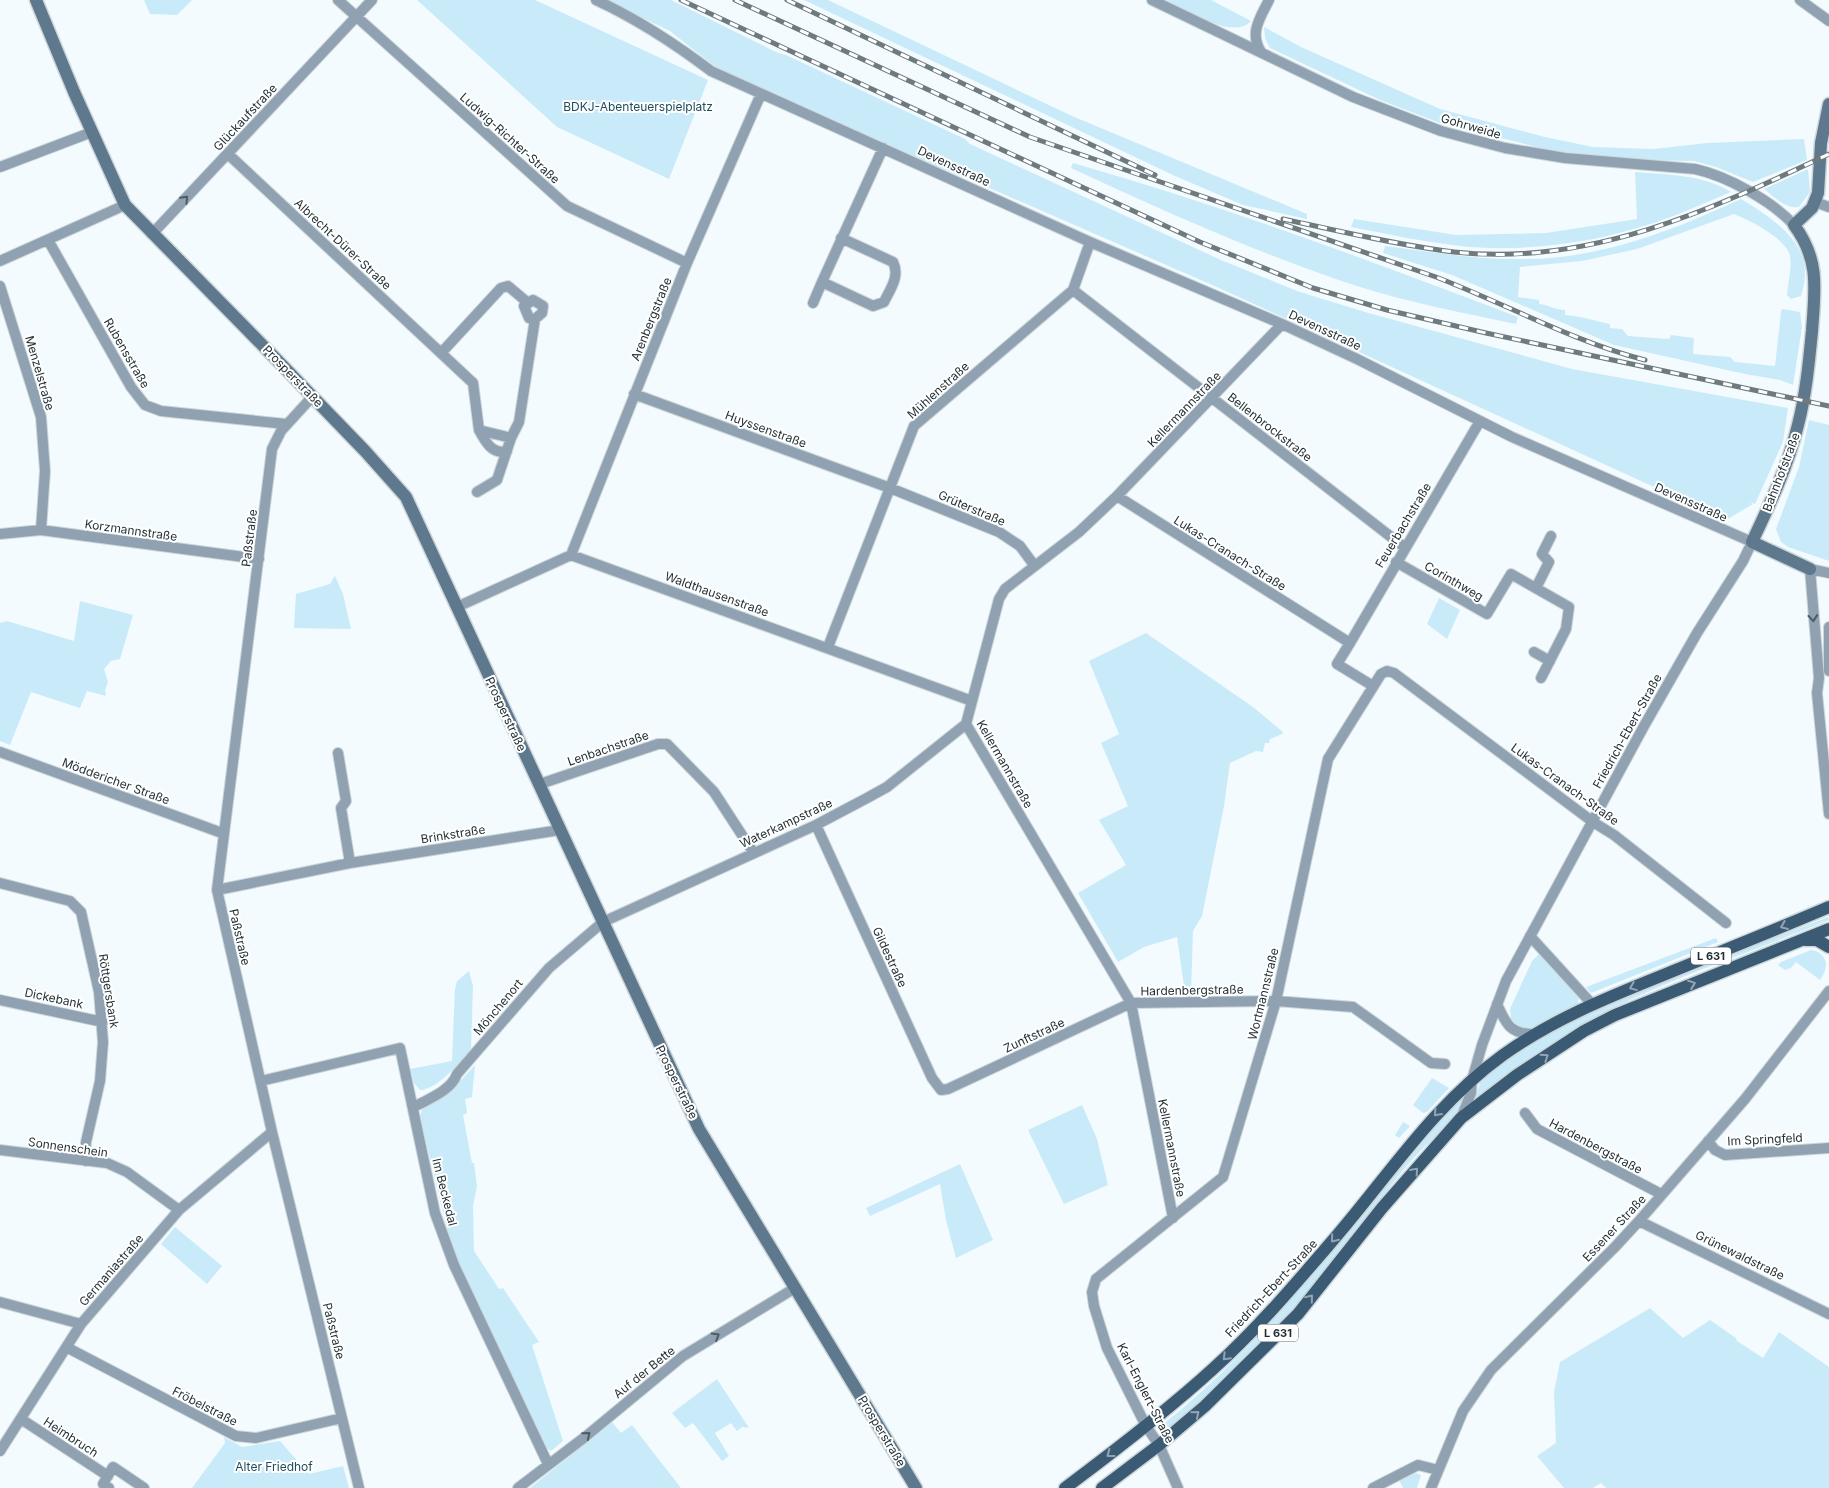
<svg xmlns="http://www.w3.org/2000/svg" width="1829" height="1488" viewBox="0 0 1829 1488" font-family="Inter,sans-serif">
<style>
.green{fill:#c9ebf9}
.lines{fill:none;stroke-linecap:round;stroke-linejoin:round}
.street-casing{stroke:#cdd6d9;stroke-width:12}
.secondary-casing{stroke:#cdd6d9;stroke-width:15}
.primary-casing{stroke:#cdd6d9;stroke-width:15}
.street{stroke:#90a2b1;stroke-width:10}
.secondary{stroke:#5e788d;stroke-width:12}
.primary{stroke:#3b5a74;stroke-width:12}
.rail-casing{stroke:#6e7a7e;stroke-width:5}
.rail{stroke:#fff;stroke-width:3;stroke-dasharray:9;stroke-linecap:butt}
.oneway{stroke:#4c5c65}
.oneway2{stroke:#93a4b3}
.labels{text-anchor:middle;dominant-baseline:central;stroke-width:4;stroke-linejoin:round;paint-order:stroke}
.shield{fill:#fff;stroke:#626c70;stroke-width:1}
.shield-label{font-size:11px;font-weight:bold;fill:#1e2d32}
.park-label{font-size:12px;fill:#1d4c5d;stroke:#fff}
.street-label{font-size:12px;fill:#1e2d32;stroke:#fff}
</style>
<rect width="100%" height="100%" fill="#f3fbfe"/>
<path class="green" d="M144 0H192L177 15 150 14Z
M417 0H535L708 80 669 179 557 127Z
M605 0H671L778 53 786 55 965 139 970 144 1221 260 1297 291 1365 312 1572 369 1788 408 1783 442 1755 504 1748 501 1753 504 1726 520 1219 288 985 186 882 145 772 96 713 65 670 31Z
M804 0H828L1072 116 1307 214V219L1243 205 1175 176Z
M1166 0H1211L1251 21C1233 41 1187 10 1166 0Z
M1264 27 1301 47 1440 109 1545 137 1593 147 1654 149 1707 143 1804 139 1807 160 1753 182 1716 167 1694 161 1641 160 1537 149 1533 146 1440 123 1380 100 1270 48 1265 38Z
M1073 163C1224 206 1371 261 1518 317L1516 324C1464 313 1411 303 1360 287 1261 255 1166 212 1071 168Z
M1808 169 1810 192 1799 207C1786 209 1774 197 1764 189Z
M1635 172C1668 175 1702 174 1731 192 1698 206 1665 221 1630 230 1579 245 1513 252 1460 246 1424 242 1387 234 1351 227L1354 219 1456 235 1546 233 1637 219Z
M1741 199C1777 221 1818 247 1801 296L1791 299 1787 295C1788 283 1792 267 1790 256 1786 238 1749 220 1734 214L1637 249 1582 261 1520 267 1518 297 1539 300V304C1549 305 1555 310 1565 310V315C1582 316 1594 321 1610 324V328L1622 329 1628 336 1669 339 1671 335 1694 338 1693 354 1730 357 1735 362 1775 366 1781 312 1782 309 1800 312 1802 327 1793 385 1780 380 1745 374 1614 345 1452 275 1383 253 1385 246C1432 252 1478 260 1525 259 1600 259 1674 230 1741 199Z
M1809 420 1829 425V561L1788 547 1781 542 1776 529 1799 467Z
M335 576 343 594 351 629 294 628 296 594 330 584Z
M1439 598 1460 610 1447 639 1427 624Z
M80 601 133 615 120 659 111 661 104 669 108 682 105 690 106 696 87 691 80 708 31 692 10 745 0 741V623L7 621 74 641Z
M1146 633 1253 707 1283 732 1282 734 1270 739 1269 743H1265L1263 752 1256 751 1230 763 1224 806 1202 916 1193 931 1191 993H1185L1177 937 1144 947 1118 962 1078 893 1126 865 1099 820 1128 806 1101 743 1119 734 1089 661Z
M1828 917 1829 920 1824 922C1754 951 1681 975 1613 1008 1564 1033 1519 1065 1477 1099L1475 1098 1481 1080 1520 1050 1559 1026 1645 988Z
M1716 938 1718 942 1591 993 1586 987Z
M1811 950C1829 953 1829 968 1820 980L1796 962 1791 968 1785 970 1778 965 1781 962Z
M1539 954 1579 995 1578 1004 1534 1028H1519L1511 1018 1510 1009 1532 961Z
M469 971 473 986 471 1050C460 1062 437 1090 420 1090L414 1083 410 1069 452 1061 455 989 457 981Z
M475 1065 472 1097 465 1099 467 1113 463 1115 472 1163H474L477 1186 473 1206 474 1251 499 1289 503 1288 539 1342 532 1345 563 1441 551 1451 545 1447 459 1266 450 1241 420 1117 422 1109 455 1087Z
M1432 1078 1449 1088 1427 1112 1423 1113 1413 1105Z
M1464 1096C1464 1112 1424 1146 1412 1160 1382 1194 1357 1233 1329 1269 1282 1328 1227 1379 1170 1428H1163L1166 1422C1238 1364 1297 1294 1355 1223 1390 1179 1423 1134 1464 1096Z
M1082 1105 1097 1139 1108 1185 1064 1204 1028 1130Z
M1403 1122 1410 1126 1399 1138 1395 1135Z
M960 1164 993 1240 956 1258 946 1220 940 1184 870 1216 866 1208Z
M175 1227 222 1266 207 1284 161 1244Z
M1650 1308 1683 1338 1710 1320 1736 1338 1737 1341 1763 1358 1779 1332 1829 1367V1488H1606L1601 1483 1593 1488H1564L1537 1456 1556 1443 1554 1392 1560 1362Z
M717 1379 749 1428 742 1427 737 1431 731 1423 715 1433 729 1456 722 1461 693 1423 685 1428 672 1413Z
M612 1422 621 1433 632 1425 681 1488H530Z
M224 1437 242 1447 280 1441 309 1474 343 1466 349 1488H192L225 1443Z
M1416 1473 1421 1475 1417 1488H1403L1399 1480Z"/>
<g class="lines">
<g class="street-casing">
<path id="street" d="M338 0 567 206 687 263
M596 0C637 19 674 43 711 71L1090 242 1282 324 1357 359 1512 437 1752 542 1743 561 1697 633 1644 726 1506 981 1482 1045 1472 1080 1471 1093 1461 1118
M1152 0 1353 97 1441 131 1505 148 1565 158 1695 169C1727 176 1772 201 1794 225
M1800 0 1829 21
M1261 52C1249 33 1260 18 1269 0
M228 154 473 383 479 430 511 438 519 422 535 319 542 313 543 306 533 300 524 306 529 318 535 319
M0 167 92 132
M1815 202 1829 207
M152 234 372 0
M841 238 893 262C900 276 891 288 884 302L873 306 822 282 883 148
M48 240 131 387 145 405 161 411 286 424
M0 261 125 205
M0 286 41 417 45 471 41 530
M1073 290 1404 547
M813 303 822 282
M442 352 501 288 508 286 527 302
M634 394 890 488 999 532 1020 546 1034 565
M313 396 281 431 272 449 217 890 272 1132 359 1488
M479 430C485 441 492 455 507 451
M477 492 497 480 511 438
M1117 496 1350 643 1337 664 1373 686
M0 534 41 530 259 559
M571 555 687 263 761 94
M1396 562 1487 614 1511 574 1569 607 1566 629 1541 678
M1829 573 1810 569 1819 678 1817 693 1829 814
M1536 588 1549 562 1542 554 1551 536
M457 607 571 555 972 701
M1829 627V671
M1350 643 1480 421
M828 647 914 426 1073 290 1090 242
M1534 652 1550 661
M0 752 222 833
M338 753 346 801 341 808 350 863
M540 784 658 744H667L714 792 753 852
M816 825 932 1078 941 1090 948 1089 1131 1003 1276 1001 1353 1007 1431 1063 1445 1064
M0 883 70 901 81 912 99 992 103 1042 100 1081 86 1142 85 1161
M217 890 350 863 560 830
M1530 936 1592 1004
M0 1000 103 1022
M1497 1004C1506 1024 1510 1034 1534 1034
M261 1081 400 1048 435 1213 454 1265 548 1464
M414 1107C428 1099 451 1091 457 1074L549 968 603 922 816 825 867 798 887 787 966 724
M1525 1113 1537 1129 1661 1194
M1708 1141 1715 1150 1725 1155 1829 1148
M0 1150 107 1163 127 1172 179 1210
M1173 1218 1131 1003 966 724 999 599 1005 589 1079 532 1117 496 1282 324
M1639 1221 1829 1314
M0 1302 81 1324
M68 1348 236 1436 256 1438 342 1418
M21 1419 108 1476
M0 1451 81 1324 179 1210 272 1132
M109 1488 103 1484 113 1467 144 1488
M518 1488 585 1437 683 1356 795 1288
M1178 1488 1159 1445 1146 1426 1107 1348 1094 1306 1092 1292 1096 1279 1223 1177 1276 1001 1328 759 1381 674 1387 671 1394 673 1593 822 1614 835 1726 923
M1373 1488 1418 1465 1438 1470
M1431 1488 1463 1411 1491 1370 1615 1247 1639 1221 1745 1099 1829 991"/>
</g>
<g class="secondary-casing">
<path id="secondary" d="M36 0 74 92 125 205 278 361 365 451 406 497 699 1129 916 1488
M1810 569 1752 542C1770 504 1788 466 1798 425 1806 394 1809 362 1812 331 1815 289 1820 260 1794 225L1812 208 1818 193 1821 143 1829 104"/>
</g>
<g class="primary-casing">
<path id="primary" d="M1805 940H1817L1829 947
M1065 1488C1116 1450 1167 1411 1214 1368 1255 1331 1292 1288 1328 1246 1386 1180 1431 1107 1503 1055 1552 1020 1606 998 1661 976 1717 953 1773 931 1829 907
M1102 1488 1159 1445 1205 1406 1298 1314 1382 1208 1461 1118 1517 1075 1584 1031 1615 1015 1829 929"/>
</g>
<use href="#street" class="street"/>
<use href="#secondary" class="secondary"/>
<use href="#primary" class="primary"/>
<g class="rail-casing">
<path id="rail" d="M681 0 1200 242 1313 288 1387 310 1486 333 1829 406
M735 0 1030 137 1436 277C1506 304 1572 341 1645 360
M787 0 1155 175
M1283 219C1340 231 1397 245 1454 252 1588 267 1711 210 1829 154"/>
</g>
<use href="#rail" class="rail"/>
</g>
<defs><path id="oneway-chevron" d="M-2-3.5L2.5 0L-2 3.5" fill="none" stroke-width="1.6" stroke-linecap="round" stroke-linejoin="round" transform="scale(1.25)"/></defs>
<g class="oneway">
<use href="#oneway-chevron" transform="translate(185 199) rotate(-46)"/>
<use href="#oneway-chevron" transform="translate(1813 618) rotate(85)"/>
<use href="#oneway-chevron" transform="translate(716 1336) rotate(-31)"/>
<use href="#oneway-chevron" transform="translate(587 1435) rotate(-39)"/>
</g>
<g class="oneway2">
<use href="#oneway-chevron" transform="translate(1784 926) rotate(157)"/>
<use href="#oneway-chevron" transform="translate(1692 984) rotate(-21)"/>
<use href="#oneway-chevron" transform="translate(1633 987) rotate(158)"/>
<use href="#oneway-chevron" transform="translate(1545 1057) rotate(-34)"/>
<use href="#oneway-chevron" transform="translate(1437 1113) rotate(132)"/>
<use href="#oneway-chevron" transform="translate(1415 1171) rotate(-49)"/>
<use href="#oneway-chevron" transform="translate(1334 1239) rotate(129)"/>
<use href="#oneway-chevron" transform="translate(1310 1298) rotate(-51)"/>
<use href="#oneway-chevron" transform="translate(1226 1357) rotate(135)"/>
<use href="#oneway-chevron" transform="translate(1196 1414) rotate(-40)"/>
<use href="#oneway-chevron" transform="translate(1110 1454) rotate(143)"/>
</g>
<g class="labels">
<g class="shield">
<rect x="1691" y="947.5" width="40" height="17" rx="4"/>
<rect x="1258" y="1324.5" width="40" height="17" rx="4"/>
</g>
<g class="shield-label">
<text x="1711" y="956">L 631</text>
<text x="1278" y="1333">L 631</text>
</g>
<g class="park-label">
<text x="638" y="106">BDKJ-Abenteuerspielplatz</text>
<text x="274" y="1466">Alter Friedhof</text>
</g>
<g class="street-label">
<text transform="translate(245 117) rotate(-47)">Glückaufstraße</text>
<text transform="translate(1471 126) rotate(16)">Gohrweide</text>
<text transform="translate(510 138) rotate(42)">Ludwig-Richter-Straße</text>
<text transform="translate(954 166) rotate(25)">Devensstraße</text>
<text transform="translate(343 244) rotate(43)">Albrecht-Dürer-Straße</text>
<text transform="translate(651 319) rotate(-68)">Arenbergstraße</text>
<text transform="translate(1325 330) rotate(25)">Devensstraße</text>
<text transform="translate(127 353) rotate(60)">Rubensstraße</text>
<text transform="translate(40 373) rotate(74)">Menzelstraße</text>
<text transform="translate(293 376) rotate(46)">Prosperstraße</text>
<text transform="translate(938 390) rotate(-42)">Mühlenstraße</text>
<text transform="translate(1184 409) rotate(-46)">Kellermannstraße</text>
<text transform="translate(1270 427) rotate(38)">Bellenbrockstraße</text>
<text transform="translate(766 429) rotate(20)">Huyssenstraße</text>
<text transform="translate(1781 472) rotate(-69)">Bahnhofstraße</text>
<text transform="translate(1691 502) rotate(24)">Devensstraße</text>
<text transform="translate(972 508) rotate(23)">Grüterstraße</text>
<text transform="translate(1403 525) rotate(-59)">Feuerbachstraße</text>
<text transform="translate(131 530) rotate(8)">Korzmannstraße</text>
<text transform="translate(249 538) rotate(-83)">Paßstraße</text>
<text transform="translate(1230 553) rotate(32)">Lukas-Cranach-Straße</text>
<text transform="translate(1454 581) rotate(30)">Corinthweg</text>
<text transform="translate(717 594) rotate(20)">Waldthausenstraße</text>
<text transform="translate(506 714) rotate(65)">Prosperstraße</text>
<text transform="translate(1627 731) rotate(-61)">Friedrich-Ebert-Straße</text>
<text transform="translate(608 748) rotate(-19)">Lenbachstraße</text>
<text transform="translate(1005 764) rotate(60)">Kellermannstraße</text>
<text transform="translate(116 781) rotate(20)">Möddericher Straße</text>
<text transform="translate(1565 784) rotate(36)">Lukas-Cranach-Straße</text>
<text transform="translate(786 823) rotate(-25)">Waterkampstraße</text>
<text transform="translate(453 834) rotate(-9)">Brinkstraße</text>
<text transform="translate(240 937) rotate(77)">Paßstraße</text>
<text transform="translate(890 957) rotate(65)">Gildestraße</text>
<text transform="translate(1192 990) rotate(-1)">Hardenbergstraße</text>
<text transform="translate(109 991) rotate(81)">Röttgersbank</text>
<text transform="translate(1263 994) rotate(-76)">Wortmannstraße</text>
<text transform="translate(54 998) rotate(12)">Dickebank</text>
<text transform="translate(498 1007) rotate(-50)">Mönchenort</text>
<text transform="translate(1034 1035) rotate(-25)">Zunftstraße</text>
<text transform="translate(677 1082) rotate(64)">Prosperstraße</text>
<text transform="translate(1765 1139) rotate(-3)">Im Springfeld</text>
<text transform="translate(1596 1146) rotate(28)">Hardenbergstraße</text>
<text transform="translate(68 1147) rotate(8)">Sonnenschein</text>
<text transform="translate(1172 1148) rotate(79)">Kellermannstraße</text>
<text transform="translate(445 1192) rotate(76)">Im Beckedal</text>
<text transform="translate(1614 1228) rotate(-47)">Essener Straße</text>
<text transform="translate(1740 1255) rotate(26)">Grünewaldstraße</text>
<text transform="translate(111 1270) rotate(-49)">Germaniastraße</text>
<text transform="translate(1271 1288) rotate(-47)">Friedrich-Ebert-Straße</text>
<text transform="translate(334 1331) rotate(76)">Paßstraße</text>
<text transform="translate(644 1372) rotate(-39)">Auf der Bette</text>
<text transform="translate(1146 1393) rotate(63)">Karl-Englert-Straße</text>
<text transform="translate(205 1406) rotate(27)">Fröbelstraße</text>
<text transform="translate(882 1431) rotate(59)">Prosperstraße</text>
<text transform="translate(71 1437) rotate(33)">Heimbruch</text>
</g>
</g>
</svg>
